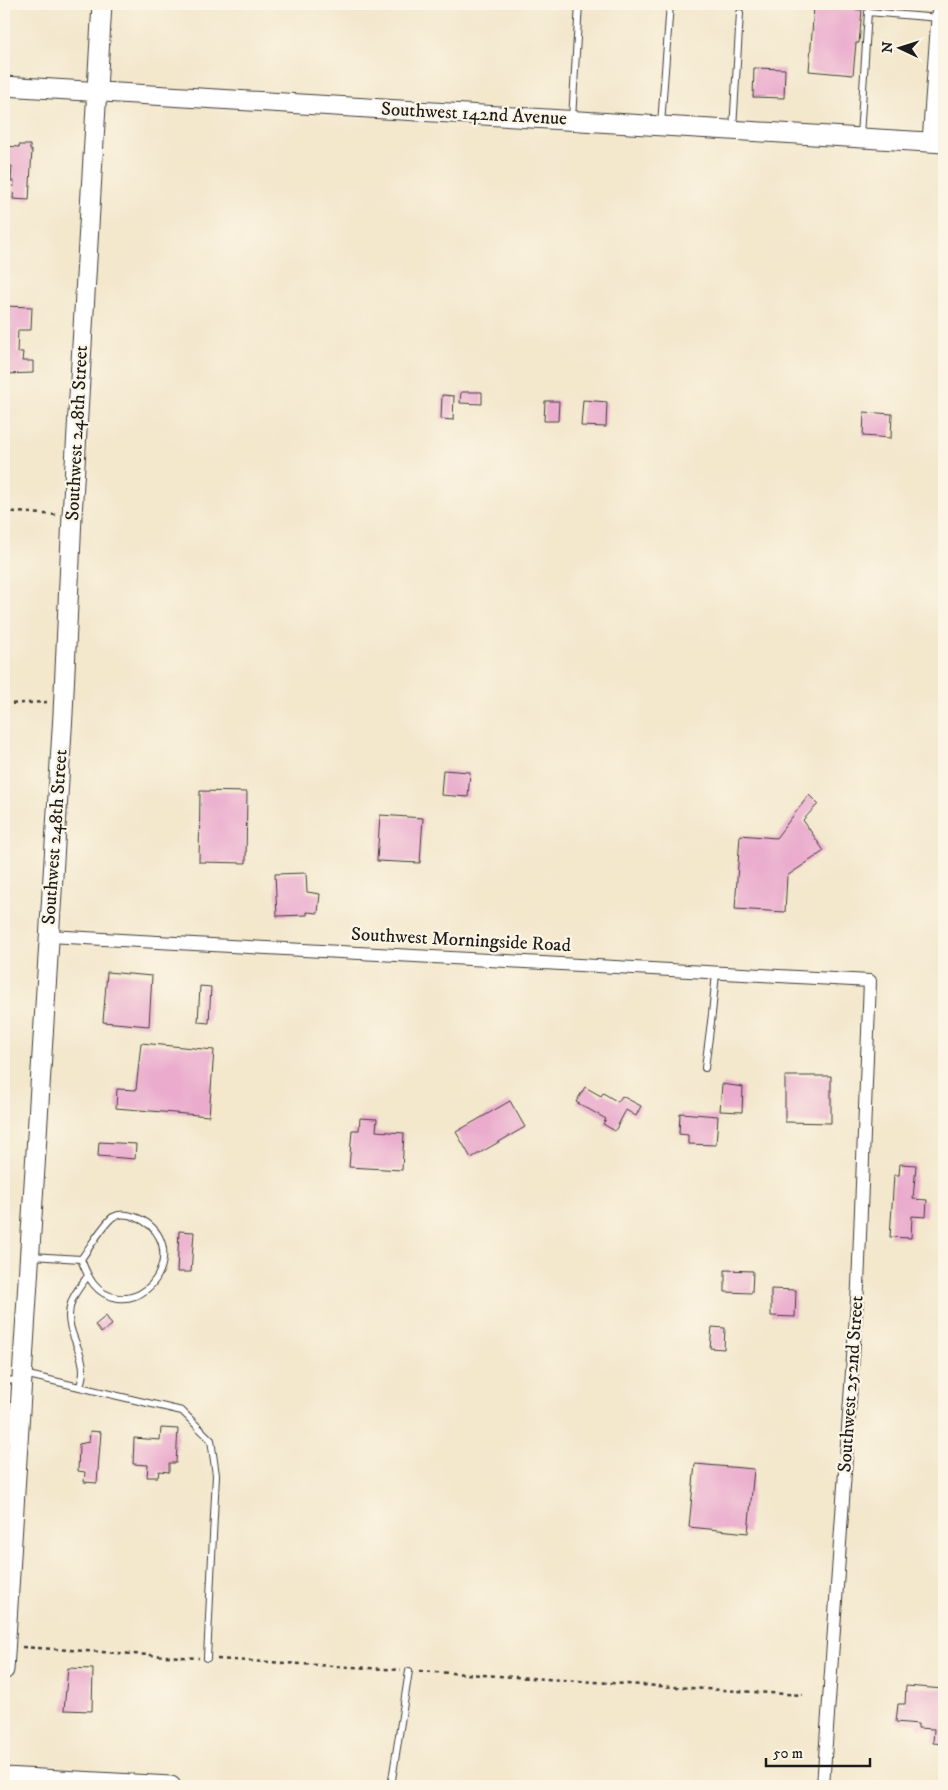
<svg xmlns="http://www.w3.org/2000/svg" width="948" height="1790" viewBox="0 0 948 1790" font-family="'IM FELL DW Pica',serif">
<style>
.building{fill:#eaabcd}
.lines{fill:none;stroke-linecap:round;stroke-linejoin:round}
.lane-casing{stroke:#3c3a36;stroke-width:8}
.street-casing{stroke:#3c3a36;stroke-width:14}
.secondary-casing{stroke:#3c3a36;stroke-width:21}
.path{stroke:#3c3a36;stroke-width:2.5;stroke-dasharray:4 4;stroke-linecap:butt}
.lane{stroke:#fff;stroke-width:6}
.street{stroke:#fff;stroke-width:12}
.secondary{stroke:#fff;stroke-width:19}
.labels{text-anchor:middle;dominant-baseline:central;stroke-width:4.5;stroke-linejoin:round;paint-order:stroke}
.street-label{font-size:19px;fill:#1c1c1c;stroke:#fcf5e5}
</style>
<rect width="100%" height="100%" fill="#fcf5e5"/>
<filter id="ink" filterUnits="userSpaceOnUse"><feTurbulence type="fractalNoise" baseFrequency=".02" numOctaves="2"/><feDisplacementMap in="SourceGraphic" scale="10" xChannelSelector="R" yChannelSelector="G"/><feConvolveMatrix kernelMatrix="1 2 1 2 8 2 1 2 1" color-interpolation-filters="sRGB"/></filter>
<filter id="wash" filterUnits="userSpaceOnUse"><feTurbulence type="fractalNoise" baseFrequency=".0096" numOctaves="4" result="noise"/><feDisplacementMap in="SourceGraphic" scale="20" xChannelSelector="R" yChannelSelector="G"/><feGaussianBlur stdDeviation="1.12" result="paint"/><feColorMatrix in="noise" values="0 0 0 0 0 0 0 0 0 0 0 0 0 0 0 0 0 1.4 0 .05"/><feComposite in="paint" operator="in"/></filter>
<g filter="url(#wash)">
<rect width="100%" height="100%" fill="#f3e7cc"/>
<g id="blocks">
<path class="building" d="M814 7 862 10 859 43H856L853 75 809 71Z
M754 68 785 69 784 98 753 97Z
M19 145H30V150H32L29 200 13 199 14 181H11L12 166H4V146L19 147Z
M4 306 32 307 31 330H18L17 352H23L22 361H33V373L5 374Z
M461 392H482V404L460 403Z
M442 395 454 396 453 420 441 419Z
M583 400 607 402 606 427 581 426Z
M545 401H559L558 421H544Z
M864 412 892 414 891 438 863 436Z
M443 770 470 772 468 797 441 795Z
M200 791 247 792 246 863 199 862Z
M809 795 818 804 803 820 824 851 787 876 785 912 735 909 740 835 776 838Z
M380 815 423 818 420 863 377 861Z
M306 873 307 892 320 894 318 913 307 912V915L277 916 275 874Z
M107 972 152 976 149 1026 103 1022Z
M200 986 211 987 209 1023 198 1022Z
M141 1043 214 1050 209 1116 116 1108 117 1089 136 1090Z
M785 1076H831V1123L785 1122Z
M722 1084 743 1087 742 1112 720 1111Z
M585 1087 601 1096 603 1093 618 1102 622 1096 641 1106 636 1116 626 1110 615 1131 603 1124 606 1119 576 1102Z
M510 1101 525 1127 471 1158 456 1132Z
M680 1113 718 1116 716 1145 688 1144V1135L679 1134Z
M360 1118 377 1119 376 1131 404 1133 402 1170 349 1167 352 1130H359Z
M99 1142 136 1144 135 1159 98 1156Z
M900 1164 916 1165 913 1199 927 1200 926 1217 912 1216 911 1238 890 1237 894 1175H899Z
M179 1231 194 1232 191 1272H177Z
M725 1270 753 1271 752 1293 725 1292Z
M771 1289 796 1290 795 1317 771 1316Z
M106 1316 112 1325 101 1333 95 1325Z
M712 1327 725 1328 724 1349 710 1348Z
M161 1428 178 1429 176 1463H169V1472L159 1471 158 1477H147L148 1465 133 1464 134 1438 160 1440Z
M90 1431 101 1432 97 1483 84 1482 85 1472 78 1471 79 1444 89 1442Z
M695 1464 754 1469 748 1533 689 1527Z
M68 1668 93 1669 92 1711 64 1710Z
M906 1686 944 1689V1744L933 1743 934 1729 918 1728V1724L896 1722 898 1704H905Z"/>
</g>
</g>
<g filter="url(#ink)">
<use href="#blocks" fill-opacity="0" stroke="#3c3a36" stroke-width="1"/>
<g class="lines">
<g class="lane-casing">
<path id="lane" d="M572 119 579 4
M661 124 670 4
M733 129 740 13
M860 136 868 12 939 18
M705 1068 712 1014 716 973
M31 1256 81 1259C88 1250 105 1222 113 1217 120 1213 127 1214 135 1217 185 1235 162 1302 118 1298 96 1295 88 1278 81 1259
M24 1374 182 1411 211 1440 216 1475 207 1658
M4 1380 20 1381
M80 1387C81 1382 83 1376 83 1372 84 1347 61 1329 72 1300 76 1291 82 1284 87 1277
M391 1786 409 1671"/>
</g>
<g class="street-casing">
<path id="street" d="M49 936 870 981 858 1286 823 1786"/>
</g>
<g class="secondary-casing">
<path id="secondary" d="M4 86 944 143
M932 142 942 4
M4 1670 63 714 72 516 102 4
M4 1777 171 1786"/>
</g>
<path class="path" d="M4 511 57 515
M4 704 47 702
M22 1647 199 1658
M217 1659 401 1670
M419 1671 803 1695"/>
<use href="#lane" class="lane"/>
<use href="#street" class="street"/>
<use href="#secondary" class="secondary"/>
</g>
</g>
<g class="labels">
<g class="street-label">
<text transform="translate(474 114) rotate(3)">Southwest 142nd Avenue</text>
<text transform="translate(77 433) rotate(-87)">Southwest 248th Street</text>
<text transform="translate(55 837) rotate(-86)">Southwest 248th Street</text>
<text transform="translate(461 940) rotate(3)">Southwest Morningside Road</text>
<text transform="translate(851 1384) rotate(-86)">Southwest 252nd Street</text>
</g>
</g>
<rect width="948" height="1790" fill="none" stroke="#fcf5e5" stroke-width="20"/>
<g transform="translate(900 48) rotate(274)" stroke="#fcf5e5" stroke-width="4" paint-order="stroke">
<path d="M0-4L9 19L0 12L-9 19Z" fill="#1c1c1c"/>
<text y="-8" font-size="14" font-weight="bold" text-anchor="middle" fill="#1c1c1c">N</text>
</g>
<path d="M766 1758v8h104v-8" fill="none" stroke="#1c1c1c" stroke-width="2.5"/>
<text x="773" y="1758" font-size="15" fill="#1c1c1c" stroke="#fcf5e5" stroke-width="4" paint-order="stroke">50 m</text>
</svg>
